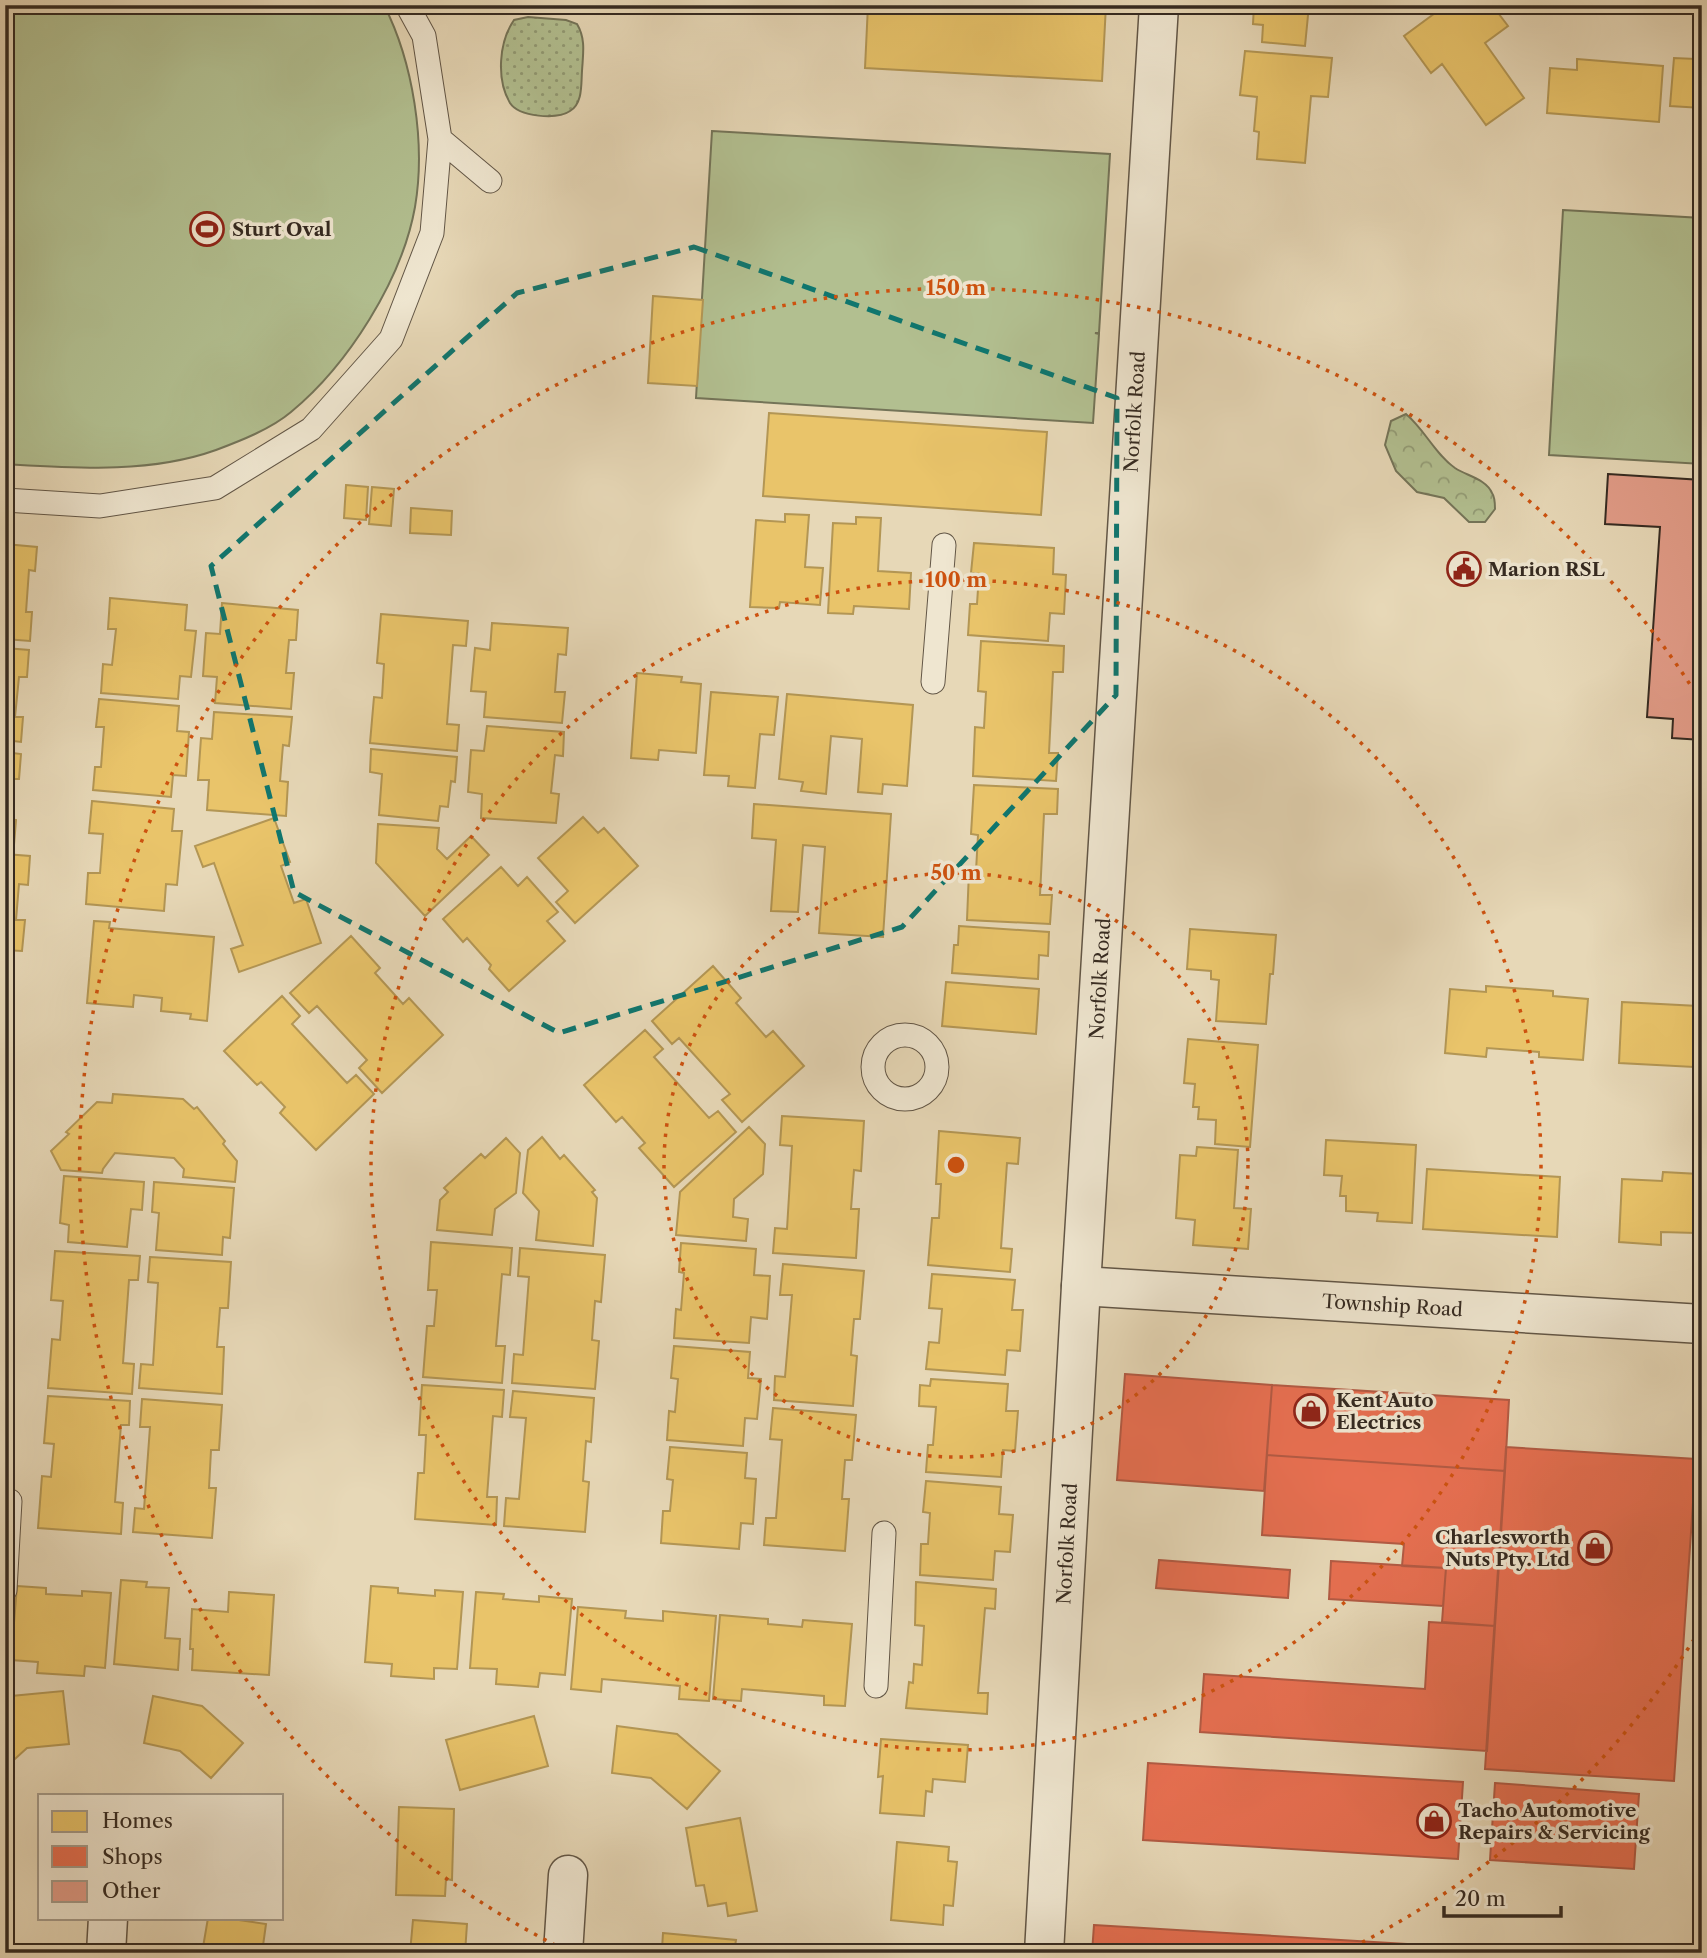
<svg xmlns="http://www.w3.org/2000/svg" width="1707" height="1958" viewBox="0 0 1707 1958" font-family="'Libre Caslon Text',serif">
<style>
.grass{fill:url(#grass-dots);stroke:#747458;stroke-width:2}
.forest{fill:url(#forest-crowns);stroke:#747458;stroke-width:2}
.pitch{fill:#b2bf90;stroke:#747458;stroke-width:2}
.homes{fill:#e9c46a;stroke:#b39654;stroke-width:2}
.shops{fill:#e76f51;stroke:#b25a43;stroke-width:2}
.building{fill:#e29c88;stroke:#352a21;stroke-width:2}
.lines{fill:none;stroke-linecap:round;stroke-linejoin:round}
.lane-casing{stroke:#625646;stroke-width:25}
.street-casing{stroke:#625646;stroke-width:41}
.lane{stroke:#efe6d0;stroke-width:23}
.street{stroke:#efe6d0;stroke-width:38}
.marked{fill:none;stroke:#0f766e;stroke-width:5;stroke-dasharray:14 9;stroke-linejoin:round}
.ring{fill:none;stroke:#cd520f;stroke-width:3.5;stroke-dasharray:3.5 7}
.labels{text-anchor:middle;dominant-baseline:central;stroke-width:7;stroke-linejoin:round;paint-order:stroke}
.poi-label{font-size:19px;font-weight:bold;fill:#352a21;stroke:#efe6d0;text-anchor:start}
.street-label{font-size:19px;fill:#352a21;stroke:#efe6d0}
.centre{fill:#cd520f;stroke:#efe6d0;stroke-width:3.5}
.ring-label{font-size:21px;text-anchor:middle;font-weight:bold;fill:#cd520f;stroke:#efe6d0;stroke-width:7;stroke-linejoin:round;paint-order:stroke}
</style>
<defs>
<pattern id="grass-dots" width="8" height="8" patternUnits="userSpaceOnUse" patternTransform="scale(1.75)"><rect width="8" height="8" fill="#b2bf90"/><path d="M2 2h.1M6 6h.1" fill="none" stroke="#929b75" stroke-width="1.8" stroke-linecap="round"/></pattern>
<pattern id="forest-crowns" width="20" height="18" patternUnits="userSpaceOnUse" patternTransform="scale(1.75)"><rect width="20" height="18" fill="#b2bf90"/><path d="M2 6a3 3 0 1 1 6 0M12 15a3 3 0 1 1 6 0" fill="none" stroke="#929b75"/></pattern>
</defs>
<rect width="100%" height="100%" fill="#e7d8b7"/>
<filter id="stains"><feTurbulence type="fractalNoise" baseFrequency=".00286" numOctaves="4"/><feColorMatrix values="0 0 0 0 .2 0 0 0 0 .09 0 0 0 0 .02 0 0 0 .5 -.17"/></filter>
<radialGradient id="worn" r=".72"><stop offset=".6" stop-color="#630" stop-opacity="0"/><stop offset="1" stop-color="#630" stop-opacity=".3"/></radialGradient>
<path class="grass" d="M528 17 566 20 577 24C586 39 583 54 582 71 581 84 583 103 570 111 557 120 519 117 510 103 496 79 499 42 514 20Z"/>
<path class="forest" d="M1406 414C1425 430 1435 454 1455 468 1467 476 1486 479 1492 493 1495 497 1495 505 1495 509L1485 522H1469L1444 498 1417 492 1396 471 1385 445 1391 421Z"/>
<path class="pitch" d="M5 5H384C413 62 426 143 415 207 402 280 348 365 291 412 271 429 240 441 216 450 149 474 74 468 5 464Z
M712 131 1110 154 1099 333H1095L1099 334 1093 423 696 398Z
M1563 210 1702 218V464L1549 455Z"/>
<path class="homes" d="M868 5H1106L1102 81 865 68Z
M1254 5H1309L1305 46 1262 42 1263 25 1253 24Z
M1446 5H1492L1508 26 1485 43 1524 98 1486 125 1442 64 1431 73 1404 36Z
M1245 51 1332 58 1328 97 1311 96 1305 163 1257 159 1259 132 1254 131 1257 97 1240 95Z
M1697 52H1702V108L1670 106 1674 58 1696 59Z
M1577 59 1663 66 1659 122 1547 113 1550 68 1577 70Z
M653 296 703 300 697 386 648 383Z
M769 413 1047 432 1041 515 763 496Z
M346 485 368 487 366 520 344 518Z
M372 487 394 489 391 526 369 524Z
M411 508 452 511 451 535 410 533Z
M785 514 809 515 805 567 823 568 820 605 780 602 779 608 750 607 756 520 785 522Z
M856 517 881 518 878 571 911 573 909 609 854 606 853 614 828 613 833 523 856 524Z
M974 543 1054 548 1053 574 1066 575 1064 614 1050 613 1048 641 968 635 970 604H977L979 574 971 573Z
M5 544 37 547 35 571 29 570 26 612H32L30 641 5 639Z
M110 598 187 605 185 630 196 631 191 677 180 676 178 699 101 693 103 664 112 665 116 629H108Z
M222 603 298 610 296 640H289L286 673H294L291 709 215 703 217 677 203 676 206 633 220 634Z
M381 614 468 621 466 646 453 645 447 724 459 725 457 751 370 743 374 697 382 698 384 664 377 663Z
M492 623 568 628 566 655 558 654 555 692H565L562 723 484 717 486 692 471 691 475 648 490 650Z
M981 641 1064 646 1063 672H1053L1049 753H1058L1056 781 973 776 975 727 984 728 986 692 978 691Z
M5 648 29 650 27 677H19L15 717H23L21 742 5 740Z
M637 673 682 677 681 682 701 684 696 753 659 750 658 760 631 758Z
M711 692 778 697 774 735 760 734 755 788 728 786 729 776 704 775Z
M787 694 913 705 907 786 883 784 882 794 858 792 862 739 831 736 826 794 801 791 803 782 779 779Z
M99 699 179 706 177 731 189 732 186 776 173 775 171 797 93 790 95 767H101L104 727H96Z
M214 712 292 717 289 746 283 745 280 781 288 782 286 816 207 810 209 780H198L201 738 212 739Z
M487 726 564 732 563 756 555 755 551 793 559 794 556 823 481 818 482 794 468 792 471 750 484 751Z
M371 749 457 757 455 782 451 781 448 807 440 806 438 821 379 815 382 774 370 772Z
M5 752 21 754 19 779H14L11 819 16 820 14 845 5 844Z
M974 785 1058 789 1057 814H1044L1040 895H1052L1050 924 967 920 969 871H976L978 835 971 834Z
M92 801 174 809 172 831H182L177 885 166 884 164 911 86 904 88 873H100L103 834 89 833Z
M754 804 891 814 883 937 819 933 825 847 803 845 798 912 771 911 776 840 752 838Z
M583 817 598 833 604 828 638 866 575 923 556 902 568 891 538 858Z
M274 818 290 862 281 866 294 903 306 899 321 943 239 972 231 949 243 945 214 863 203 867 195 846Z
M378 824 439 828 437 849 447 859 471 836 489 855 425 916 376 863Z
M5 854 30 856 28 885 19 884 16 920H25L22 951 5 950Z
M501 867 518 886 527 877 558 912 547 921 565 941 509 991 489 969 491 965 467 938 463 942 443 919Z
M94 921 110 922 109 928 214 937 207 1021 190 1019 191 1014 161 1011 162 998 134 995 133 1007 87 1003Z
M959 926 1049 932 1048 956 1039 955 1038 979 952 973 954 945H958Z
M1190 929 1276 935 1273 974H1270L1266 1024 1216 1021 1219 980 1211 979V971L1187 969Z
M351 936 380 968 375 973 403 1004 409 998 443 1035 382 1093 359 1068 367 1060 317 1006 309 1013 290 993Z
M5 958 10 959 7 1003H5Z
M713 966 741 998 736 1003 766 1037 773 1031 804 1066 742 1122 722 1100 730 1094 679 1038 672 1044 652 1021Z
M946 982 1039 989 1036 1034 942 1026Z
M1486 986 1553 991V996L1588 999 1583 1060 1539 1057V1052L1487 1048 1486 1057 1445 1053 1450 989 1486 992Z
M282 996 300 1016 292 1024 347 1083 356 1075 374 1094 316 1150 280 1113 285 1107 261 1082 257 1085 224 1051Z
M1622 1002 1698 1006 1694 1067 1619 1063Z
M645 1030 663 1049 654 1057 709 1118 718 1111 736 1132 674 1187 639 1148 645 1143 622 1117 616 1122 584 1085Z
M1188 1039 1258 1045 1250 1147 1215 1144 1216 1120 1198 1119 1199 1107H1193L1195 1084 1184 1083Z
M113 1094 183 1099 194 1109 197 1107 225 1141 223 1144 237 1161 235 1182 183 1177 184 1169 174 1158 115 1153 103 1169 102 1173 61 1170 51 1151 69 1134 66 1132 97 1102 112 1103Z
M782 1116 864 1121 861 1171 854 1170 851 1209H859L856 1258 773 1253 775 1228 787 1229 792 1146 780 1145Z
M749 1127 765 1144 763 1174 734 1199 733 1217 748 1219 746 1241 676 1235 680 1192Z
M939 1131 1020 1138 1018 1164 1007 1163 1001 1248 1012 1249 1010 1272 928 1265 932 1218H939L941 1184H936Z
M542 1137 560 1159 564 1155 595 1190 592 1192 597 1198 593 1246 536 1240 539 1211 523 1193 528 1150Z
M506 1138 520 1153 516 1193 495 1209 492 1235 437 1230 440 1200 448 1192 444 1188 481 1154 485 1158Z
M1326 1140 1416 1145 1412 1223 1377 1221 1378 1213 1346 1211V1196H1340L1342 1176 1324 1175Z
M1197 1147 1238 1150 1234 1208 1251 1209 1248 1249 1193 1245 1195 1220 1176 1218 1180 1155 1196 1156Z
M1427 1169 1560 1177 1557 1237 1423 1229Z
M1663 1172 1699 1174 1696 1233 1661 1232V1245L1619 1242 1622 1179 1662 1181Z
M64 1176 144 1182 142 1210 131 1209 127 1247 68 1242 69 1225 60 1223Z
M154 1182 234 1188 230 1238 223 1237 222 1255 156 1250 159 1213 152 1212Z
M431 1242 512 1248 510 1275 502 1274 496 1346H505L502 1383 423 1377 427 1326H434L437 1290H428Z
M681 1243 756 1249 754 1275 770 1276 767 1319 751 1317 749 1343 674 1338 676 1309 681 1310 684 1273 679 1272Z
M520 1248 605 1255 601 1302 595 1301 592 1340 599 1341 595 1389 512 1383 514 1354 523 1355 529 1277 518 1276Z
M55 1251 140 1256 138 1280H129L123 1363 134 1364 132 1394 48 1388 52 1339 60 1340 63 1301 51 1300Z
M150 1257 231 1262 228 1308H220L217 1347H224L222 1394 139 1388 141 1364 153 1365 158 1283 148 1282Z
M783 1264 864 1271 860 1319H854L851 1355 857 1356 853 1406 774 1400 775 1376 785 1377 792 1295H780Z
M932 1274 1015 1280 1012 1310H1023L1020 1351 1007 1350 1005 1375 926 1369 929 1342 939 1343 942 1309 929 1308Z
M674 1346 750 1352 748 1378 761 1379 757 1419 745 1418 743 1446 667 1440 669 1411 675 1412 678 1379 671 1378Z
M931 1379 1008 1384 1006 1411H1018L1015 1451 1003 1450 1001 1477 926 1472 928 1445H933L936 1407 919 1406 920 1385 930 1386Z
M422 1385 504 1390 502 1417 493 1416 487 1497H497L496 1525 415 1519 418 1473H424L426 1435H419Z
M513 1391 594 1398 591 1442 586 1441 583 1481 589 1482 585 1532 504 1526 506 1498 519 1499 526 1418 510 1417Z
M48 1396 130 1401 129 1425H121L115 1502 123 1503 121 1534 38 1528 42 1476 51 1477 54 1444 44 1443Z
M142 1399 222 1405 219 1450H211L209 1488H216L212 1538 133 1532 135 1508 144 1509 150 1427H140Z
M773 1408 856 1415 852 1460H845L842 1499H849L845 1551 764 1545 766 1518H776L782 1440 770 1439Z
M670 1447 747 1453 745 1478 756 1479 753 1524 741 1523 739 1549 661 1543 663 1511H670L673 1480 667 1479Z
M926 1481 1001 1487 999 1514 1013 1515 1010 1552 995 1551 993 1580 920 1575 921 1544H928L930 1513 923 1512Z
M121 1580 147 1582 146 1587 169 1588 165 1638 180 1639 178 1670 114 1664Z
M916 1582 996 1589 995 1609 985 1608 978 1693H988L987 1714 906 1708 909 1682 913 1683 914 1664 922 1665 924 1626 915 1625Z
M17 1586 46 1588V1594L82 1596V1591L111 1593 105 1668 85 1666 84 1676 37 1673 38 1662 11 1660Z
M371 1586 398 1588V1593L435 1596V1590L463 1592 457 1669 434 1668V1679L391 1676 392 1664 365 1662Z
M229 1592 274 1595 269 1675 192 1670 193 1649H190L192 1609 228 1612Z
M476 1592 504 1594 503 1599 539 1602V1596L572 1599 565 1675 540 1673 538 1687 496 1684 497 1669 470 1668Z
M578 1607 626 1611 625 1618 663 1621V1611L716 1616 709 1701 679 1699 680 1686 602 1679 601 1692 571 1689Z
M720 1615 768 1619V1624L802 1627 803 1620 852 1624 845 1706 824 1705V1696L742 1689 741 1701 713 1699Z
M63 1691 69 1744 27 1748 5 1768V1701L11 1696Z
M153 1696 202 1706 243 1743 211 1778 180 1751 144 1743Z
M534 1716 548 1766 460 1790 446 1740Z
M617 1726 677 1734 720 1771 687 1809 651 1778 612 1773Z
M881 1739 968 1745 965 1782 933 1779 932 1792 926 1791 924 1816 880 1813 883 1776 878 1777Z
M399 1807 454 1809 452 1880 446 1879 445 1896 396 1895Z
M740 1818 757 1911 728 1916 726 1903 708 1906 704 1885 696 1886 686 1828Z
M897 1842 949 1847 948 1861 957 1862 953 1906 944 1905 943 1925 891 1920Z
M208 1918H225L266 1924 262 1953H202Z
M413 1920 467 1924 465 1953H410Z
M663 1933 736 1940 734 1953H654V1949H662Z
M875 1945 959 1953H875Z"/>
<path class="shops" d="M1125 1374 1272 1385 1264 1491 1117 1480Z
M1272 1385 1509 1400 1505 1471 1267 1455Z
M1506 1447 1696 1459 1674 1781 1485 1769Z
M1267 1455 1505 1471 1495 1626 1442 1622 1446 1568 1402 1566 1404 1544 1262 1535Z
M1159 1560 1290 1570 1288 1598 1156 1588Z
M1331 1561 1446 1568 1443 1606 1329 1599Z
M1429 1622 1495 1626 1487 1751 1200 1732 1204 1674 1425 1689Z
M1148 1763 1463 1782 1458 1859 1143 1840Z
M1495 1783 1639 1794 1634 1869 1490 1860Z
M1094 1925 1522 1951 1521 1953H1092Z
M1554 1950 1596 1953H1554Z"/>
<path class="building" d="M1608 474 1702 480V740L1672 738 1673 719 1647 717 1660 527 1605 524Z"/>
<g class="lines">
<g class="lane-casing">
<path id="lane" d="M440 139 490 181
M5 500 100 506 215 488 311 429 391 339 432 233 440 139 424 36 407 5
M933 682 944 545
M873 1067a32 32 0 1 1 64 0a32 32 0 1 1-64 0Z
M5 1590 10 1501
M876 1686 884 1533"/>
</g>
<g class="street-casing">
<g id="street">
<path id="s1" d="M1081 1286 1702 1324"/>
<path d="M106 1953 108 1918"/>
<path d="M563 1953 568 1875"/>
<path id="s2" d="M1044 1953 1081 1286 1159 5"/>
</g>
</g>
<use href="#lane" class="lane"/>
<use href="#street" class="street"/>
</g>
<path class="marked" d="M694 247 1117 398 1116 695 902 927 559 1033 294 892 211 566 517 293Z"/>
<g class="ring">
<circle cx="956" cy="1165" r="292"/>
<circle cx="956" cy="1165" r="585"/>
<path d="M1700 1630A877 877 0 0 1 1347 1950M565 1950A877 877 0 1 1 1700 700"/>
</g>
<defs>
<g id="stadium-ring" transform="scale(1.75)"><circle r="9.5" fill="#efe6d0" stroke="#8f2418" stroke-width="1.5"/><path d="M0-5a6.5 5 0 1 0 0 10a6.5 5 0 1 0 0-10ZM-3.5-1.8h7v3.6h-7Z" fill="#8f2418"/></g>
<g id="civic-ring" transform="scale(1.75)"><circle r="9.5" fill="#efe6d0" stroke="#8f2418" stroke-width="1.5"/><path d="M-.6-6.5H3V-4.5H.6V-3L4-1V1h2V6H-6V1h2V-1L-.6-3ZM-1.2 2.5V6h2.4V2.5Z" fill="#8f2418"/></g>
<g id="shop-ring" transform="scale(1.75)"><circle r="9.5" fill="#efe6d0" stroke="#8f2418" stroke-width="1.5"/><path d="M-5-2.5h2.3a2.7 3.5 0 0 1 5.4 0H5L5.5 6h-11ZM-1.5-2.5h3a1.5 2.3 0 0 0-3 0Z" fill="#8f2418"/></g>
</defs>
<g fill-rule="evenodd">
<use href="#stadium-ring" x="207" y="229"/>
<use href="#civic-ring" x="1464" y="569"/>
<use href="#shop-ring" x="1311" y="1411"/>
<use href="#shop-ring" x="1595" y="1548"/>
<use href="#shop-ring" x="1434" y="1821"/>
</g>
<g class="labels">
<g class="poi-label">
<text x="232" y="229">Sturt Oval</text>
<text x="1488" y="569">Marion RSL</text>
<text x="1336" y="1400">Kent Auto<tspan x="1336" dy="22">Electrics</tspan></text>
<text x="1570" y="1537" text-anchor="end">Charlesworth<tspan x="1570" dy="22">Nuts Pty. Ltd</tspan></text>
<text x="1458" y="1810">Tacho Automotive<tspan x="1458" dy="22">Repairs &amp; Servicing</tspan></text>
</g>
<g class="street-label">
<text stroke="none"><textPath href="#s2" startOffset="1544">Norfolk Road</textPath></text>
<text stroke="none"><textPath href="#s2" startOffset="976">Norfolk Road</textPath></text>
<text stroke="none"><textPath href="#s1" startOffset="312">Township Road</textPath></text>
<text stroke="none"><textPath href="#s2" startOffset="410">Norfolk Road</textPath></text>
</g>
</g>
<circle cx="956" cy="1165" r="10" class="centre"/>
<g class="ring-label">
<text x="956" y="295">150 m</text>
<text x="956" y="587">100 m</text>
<text x="956" y="880">50 m</text>
</g>
<rect width="1707" height="1958" fill="none" stroke="#e7d8b7" stroke-width="28"/>
<rect x="7" y="7" width="1693" height="1944" fill="none" stroke="#352a21" stroke-width="3.5"/>
<rect x="14" y="14" width="1679" height="1930" fill="none" stroke="#352a21" stroke-width="2"/>
<rect x="38" y="1794" width="245" height="126" fill="#efe6d0" stroke="#a59b8a" stroke-width="2"/>
<rect x="52" y="1811" width="35" height="21" fill="#e9c46a" stroke="#a59b8a" stroke-width="2"/>
<text x="102" y="1828" font-size="21" fill="#352a21">Homes</text>
<rect x="52" y="1846" width="35" height="21" fill="#e76f51" stroke="#a59b8a" stroke-width="2"/>
<text x="102" y="1864" font-size="21" fill="#352a21">Shops</text>
<rect x="52" y="1881" width="35" height="21" fill="#e29c88" stroke="#a59b8a" stroke-width="2"/>
<text x="102" y="1898" font-size="21" fill="#352a21">Other</text>
<path d="M1444 1906v10h117v-10" fill="none" stroke="#352a21" stroke-width="3.5"/>
<text x="1455" y="1906" font-size="21" fill="#352a21" stroke="#efe6d0" stroke-width="5" paint-order="stroke">20 m</text>
<rect width="100%" height="100%" filter="url(#stains)"/>
<rect width="100%" height="100%" fill="url(#worn)"/>
</svg>
